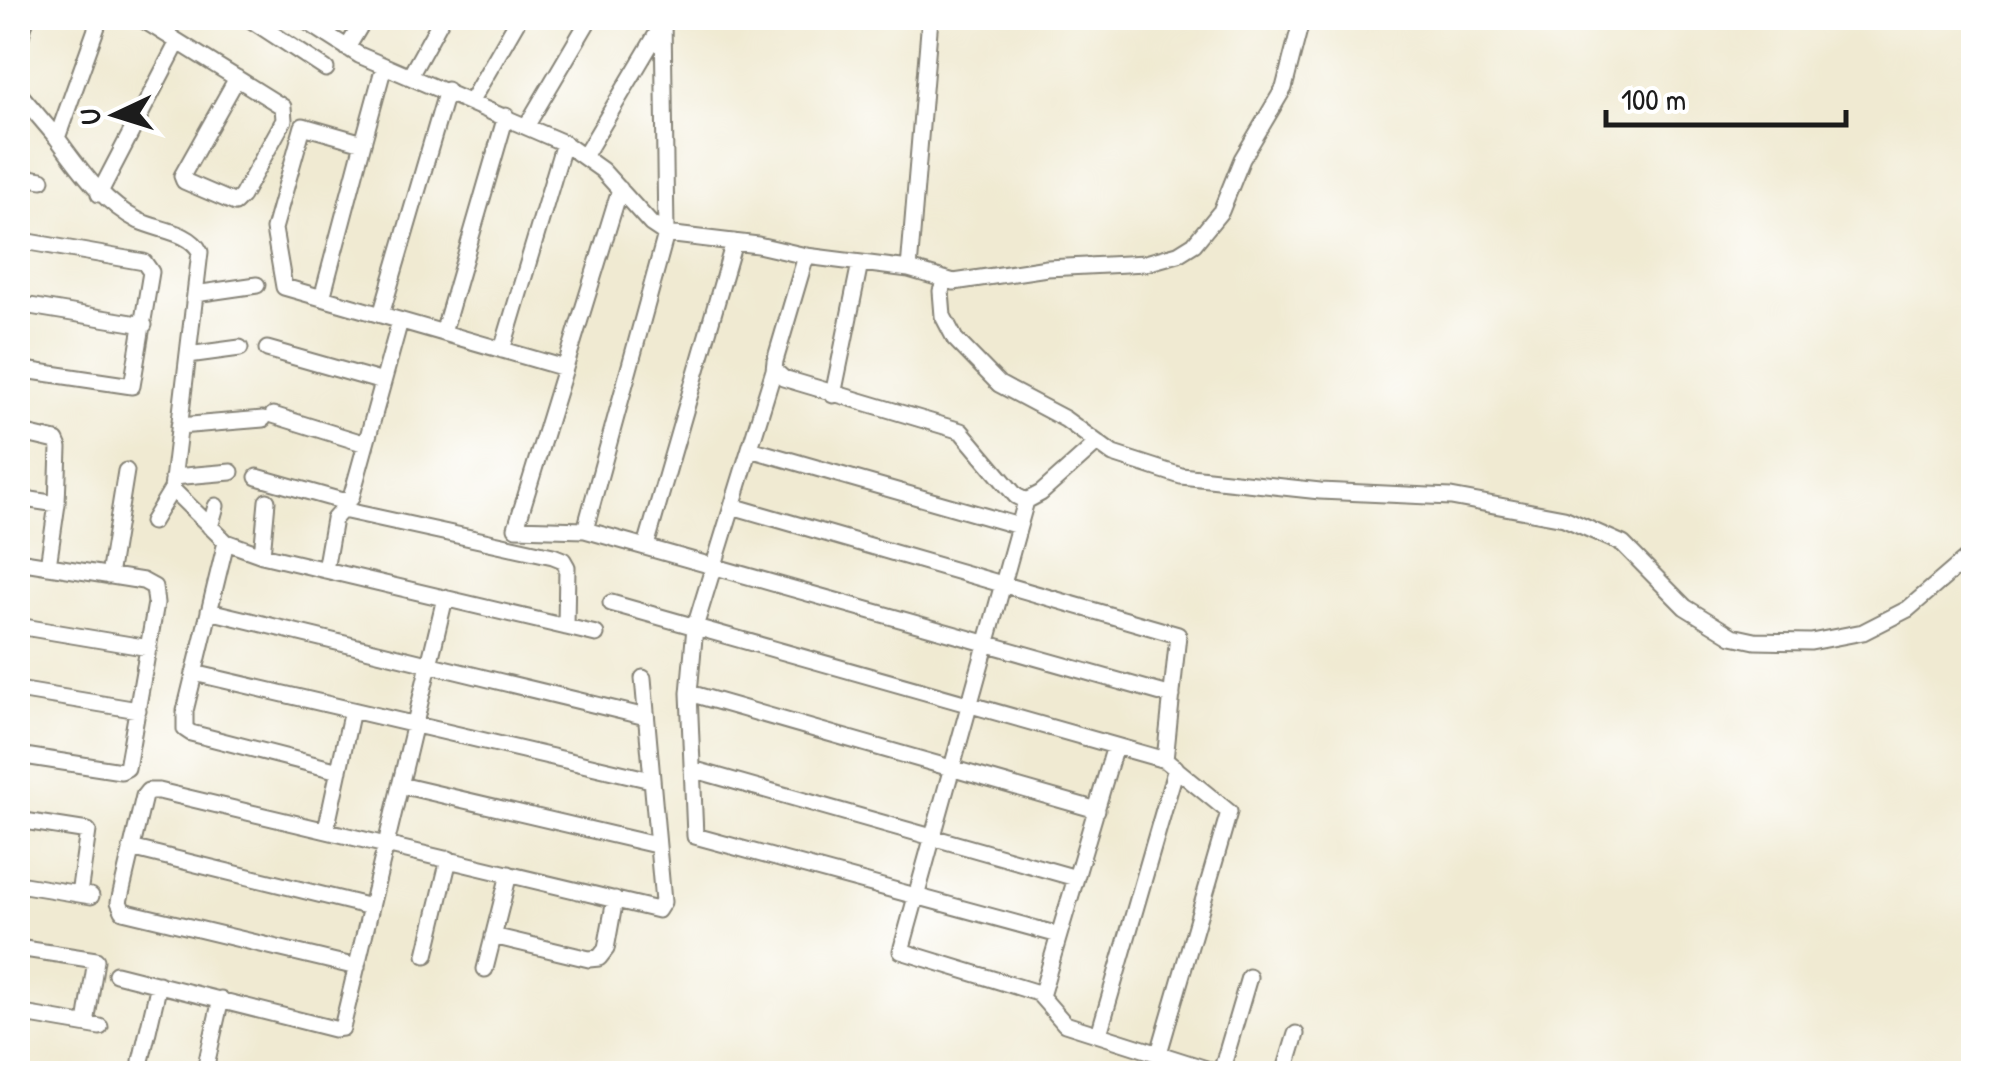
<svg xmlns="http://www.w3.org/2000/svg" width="1991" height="1091" viewBox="0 0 1991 1091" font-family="'Patrick Hand',sans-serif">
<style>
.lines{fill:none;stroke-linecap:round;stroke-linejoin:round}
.minor-casing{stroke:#868377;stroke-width:19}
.minor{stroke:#fff;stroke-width:15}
</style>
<rect width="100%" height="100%" fill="#fff"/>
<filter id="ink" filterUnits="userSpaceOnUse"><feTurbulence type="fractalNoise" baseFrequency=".01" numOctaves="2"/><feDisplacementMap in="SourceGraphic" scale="20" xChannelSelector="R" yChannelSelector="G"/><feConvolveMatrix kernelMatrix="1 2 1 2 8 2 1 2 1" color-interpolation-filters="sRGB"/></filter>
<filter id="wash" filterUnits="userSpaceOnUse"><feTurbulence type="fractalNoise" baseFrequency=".0048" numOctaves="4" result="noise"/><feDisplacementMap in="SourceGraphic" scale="40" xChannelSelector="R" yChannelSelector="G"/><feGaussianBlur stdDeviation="2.25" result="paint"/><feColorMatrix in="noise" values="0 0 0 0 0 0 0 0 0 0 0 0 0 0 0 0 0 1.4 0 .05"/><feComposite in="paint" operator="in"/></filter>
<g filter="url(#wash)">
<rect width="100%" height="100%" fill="#f0ead2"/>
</g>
<g filter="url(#ink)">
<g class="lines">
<g class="minor-casing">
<path id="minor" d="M100 18 57 138C81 170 102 202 139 221 158 230 191 232 200 252L172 489 226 542 262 555 596 634
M140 18 283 107 284 120 242 196 235 203 184 181 182 176 237 78
M248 18 326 69
M301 18 359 55 564 143 602 170 651 224 666 234 758 245 806 256 909 269 954 282 1047 268 1146 263 1178 254 1194 244 1221 211 1242 159 1284 88 1302 18
M18 47 26 18
M347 48 365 18
M384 66 363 143 303 126 274 229 284 287 565 368
M410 76 442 18
M18 92 57 138
M471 101 519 18
M527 125 590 18
M585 155 662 25
M18 176 42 180
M620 189 516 528 585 530 1172 696
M99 194 178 42
M18 240 144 262 151 272 132 386 18 369
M806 256 775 361 774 370 783 378 961 431 1016 496 1026 501 1041 493 1097 443
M909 269 930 18
M946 280 941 291 943 316 955 339 999 384 1065 419 1113 454 1181 476 1320 491 1451 497 1564 518 1623 544 1685 607 1732 636 1755 641 1811 642 1863 632 1908 609 1974 552
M195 294 257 285
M322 298 363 143
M18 304 144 325
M381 315 447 90
M443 333 506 116
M267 349 383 382
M502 350 564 143
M188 355 240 348
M774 370 695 627 689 693 695 836 1059 935
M833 395 860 263
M273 415 366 444
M179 426 263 419
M18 432 56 441 59 448 57 504 48 566
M750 449 1019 526
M173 477 231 472
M257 477 342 501 351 498 400 321
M18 498 57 504
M1026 501 901 951 1038 993 1065 1024 1222 1074
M732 506 1178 635 1165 760
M152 522 172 489
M210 527 216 506
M585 530 666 234 663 18
M226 542 185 711V729L191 733 339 771
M646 546 734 242
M262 555 267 501
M18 561 143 581 154 587 156 603 127 768 121 771 18 755
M325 570 334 519 341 511H347L553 556 563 560 567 567 566 627
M109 576 126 471
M611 603 1165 760 1229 812 1159 1053
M209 611 646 717
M18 626 149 648
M194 673 651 780
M18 690 138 710
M689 693 1097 810
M692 769 1076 878
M400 785 656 845
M18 820 88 831 79 894
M326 830 352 710
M131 848 371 907
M18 884 91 896
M493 936 589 959 599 958 606 949 615 899
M18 948 96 960 86 1024
M426 955 449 859
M357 967 123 911 119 902 144 796 148 791H159L658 910 663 902 643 678
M485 969 509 874
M116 974 334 1029 342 1028 445 598
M1041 996 1115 746
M18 1013 100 1027
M1099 1034 1176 768
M1221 1072 1249 977
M142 1074 141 1061 159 984
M204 1074 221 999
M1284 1074 1296 1034"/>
</g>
<use href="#minor" class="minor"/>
</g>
</g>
<rect width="1991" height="1091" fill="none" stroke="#fff" stroke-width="60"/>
<g transform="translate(115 115) rotate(266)" stroke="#ffffff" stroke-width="8" paint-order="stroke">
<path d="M0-8L18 38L0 25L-18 38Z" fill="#1c1c1c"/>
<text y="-15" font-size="28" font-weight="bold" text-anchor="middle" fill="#1c1c1c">U</text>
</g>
<path d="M1606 110v15h240v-15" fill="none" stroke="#1c1c1c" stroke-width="5"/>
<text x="1621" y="110" font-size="30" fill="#1c1c1c" stroke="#ffffff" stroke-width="8" paint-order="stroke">100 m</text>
</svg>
